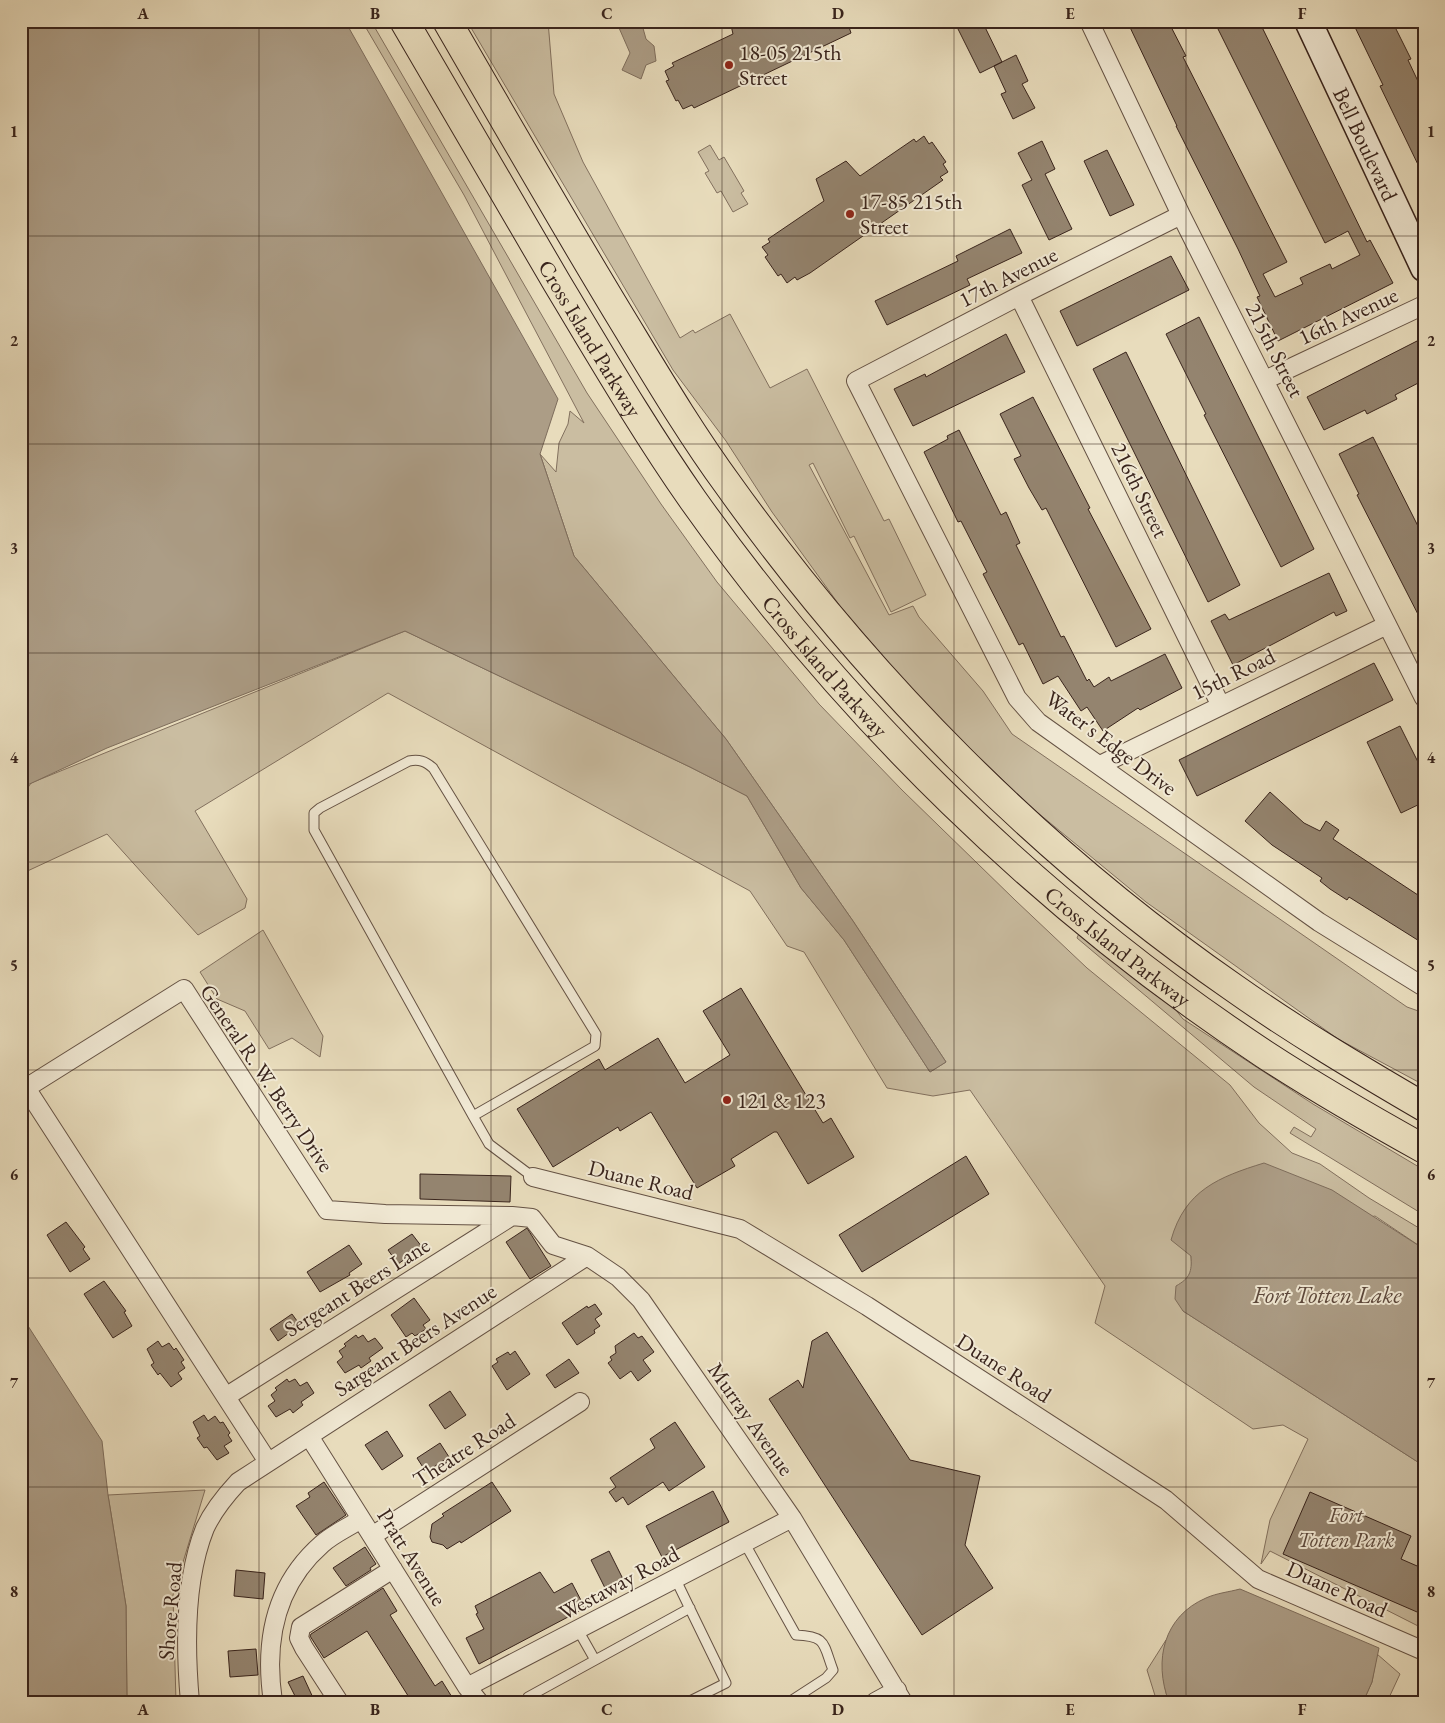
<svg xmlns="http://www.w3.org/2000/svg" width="1445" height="1723" viewBox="0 0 1445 1723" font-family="'EB Garamond',serif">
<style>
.green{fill:#cabda1;stroke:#82705e}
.water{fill:#ac9d86;stroke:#7e6d5c}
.building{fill:#94846f;stroke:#39241c}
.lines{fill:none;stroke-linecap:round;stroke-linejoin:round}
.lane-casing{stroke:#655244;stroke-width:11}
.street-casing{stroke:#655244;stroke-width:20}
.secondary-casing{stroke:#39241c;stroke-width:29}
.highway-casing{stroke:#39241c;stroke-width:30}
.lane{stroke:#f0e8d3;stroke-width:9}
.street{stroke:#f0e8d3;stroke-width:18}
.secondary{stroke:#f0e8d3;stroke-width:26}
.highway{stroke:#e8dcbc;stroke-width:28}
.grid{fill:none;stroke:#39241c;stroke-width:1;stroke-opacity:0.55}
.poi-dot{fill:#8f2418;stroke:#f0e8d3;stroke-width:2}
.labels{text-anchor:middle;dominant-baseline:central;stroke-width:4;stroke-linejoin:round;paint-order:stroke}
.poi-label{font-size:22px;fill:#39241c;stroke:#f0e8d3;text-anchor:start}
.street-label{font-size:22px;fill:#39241c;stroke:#f0e8d3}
.park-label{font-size:22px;font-style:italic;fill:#5d4a3d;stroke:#f0e8d3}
.water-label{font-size:24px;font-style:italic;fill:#5c483c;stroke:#f0e8d3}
.neatline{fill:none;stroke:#39241c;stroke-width:2}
.grid-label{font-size:16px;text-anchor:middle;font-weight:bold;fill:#39241c}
</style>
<rect width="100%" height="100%" fill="#e8dcbc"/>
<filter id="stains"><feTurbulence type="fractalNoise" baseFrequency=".004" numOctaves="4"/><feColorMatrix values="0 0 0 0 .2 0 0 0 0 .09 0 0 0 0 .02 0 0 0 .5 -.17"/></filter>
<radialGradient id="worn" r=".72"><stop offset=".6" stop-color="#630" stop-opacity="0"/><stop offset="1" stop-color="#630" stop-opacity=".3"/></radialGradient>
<path class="green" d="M362 21H371L587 393 661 504 717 582 819 704 902 790 1015 900 1087 968 1230 1085 1259 1123 1292 1153 1320 1164 1369 1198 1424 1231V1249L1375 1216 1191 1256 1192 1270 1187 1280 1183 1311 1424 1466V1629L1270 1551 1261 1564 1270 1520 1308 1439 1283 1425 1253 1429 1095 1323 1105 1286 970 1090 933 1096 887 1088 804 952 787 946 750 891 388 693 195 811 247 899 245 908 198 935 107 834 21 874V798L31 783 405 631 690 767 747 796 801 888 844 940 930 1072 946 1062 853 921 726 739 574 556 540 454 556 472 559 443 568 424 570 411 584 423 464 195Z
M467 21H548L554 94 583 162 680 338 693 330 695 333 730 314 770 388 807 369 884 521 889 519 926 595 891 612 854 536 850 538 813 463 809 465 889 615 913 606 919 617 983 691 1012 734 1407 1007 1424 1013V1085L1338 1039 1146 902 1032 808 925 705 840 606 772 512 726 441 673 370Z
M710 145 719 160 724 157 744 191 741 193 748 204 733 212 721 191 717 193 705 173 709 171 698 152Z
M263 930 323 1036 320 1057 292 1038 269 1049 245 1011 217 999 200 972Z
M1080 931 1164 995 1183 1019 1313 1104 1424 1170V1215L1290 1133 1294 1127 1311 1137 1316 1129 1254 1087 1077 938Z
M205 1490 173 1595 176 1702H127L126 1606 108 1495Z
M1166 1640C1163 1662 1161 1681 1169 1702H1157L1147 1670Z
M1377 1654 1400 1674 1387 1702H1363L1372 1682Z"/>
<path class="water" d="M21 21H345L558 399 540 454 574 556 726 739 853 921 946 1062 930 1072 844 940 801 888 747 796 690 767 405 631 107 748 21 788Z
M616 21H641L646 39 654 46 656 61 646 65 641 79 622 70 630 53Z
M1264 1163 1332 1190 1424 1249V1466L1183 1311 1175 1299 1176 1286C1190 1278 1192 1272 1191 1256L1171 1240C1185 1190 1219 1177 1264 1163Z
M21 1315 102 1441 108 1495 126 1606 127 1702H21Z
M1240 1589 1379 1648 1372 1682 1363 1702H1169C1153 1660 1164 1616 1206 1598 1217 1593 1229 1592 1240 1589Z"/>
<path class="building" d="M730 21H847L851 33 694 108 692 105 683 109 678 100 676 101 666 81 669 80 665 71 674 66 672 63 733 34Z
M954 21H982L1002 62 980 73Z
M1127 21H1168L1186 56 1183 57 1287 262 1263 274 1275 297 1303 284 1300 278 1330 264 1332 269 1360 255 1348 231 1325 243 1214 21H1259L1367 242 1370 240 1393 283 1278 341 1257 297 1260 296 1238 249 1176 126H1177Z
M1352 21H1392L1411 59 1408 60 1424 94V177L1380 86 1383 85Z
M1016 55 1028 81 1022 84 1035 108 1013 119 1001 94 1006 92 994 66Z
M924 136 929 144 932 142 946 162 943 164 948 172 940 177 943 180 810 273 797 280 795 277 787 283 781 274 778 276 765 257 768 255 762 247 770 242 768 239 824 201 816 179 846 161 860 176 914 139 916 142Z
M1042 141 1055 169 1045 174 1072 229 1049 240 1022 185 1032 180 1018 153Z
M1107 150 1134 205 1110 216 1084 161Z
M1010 229 1022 253 967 279 970 285 887 325 875 301 958 261 956 256Z
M1171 256 1189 290 1077 346 1060 311Z
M1199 317 1314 549 1281 567 1204 415 1206 414 1166 334Z
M1006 334 1025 372 913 426 894 389 925 374 926 377Z
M1417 341 1424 353V380L1395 395 1397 399 1367 414 1365 410 1324 430 1307 397Z
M1126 352 1240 585 1208 602 1093 369Z
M1033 397 1090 508 1088 509 1151 629 1116 647 1046 508 1042 510 1029 488 1014 459 1021 456 1000 414Z
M959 430 1001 515 1006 512 1020 543 1016 545 1061 637 1064 636 1087 681 1089 679 1094 687 1109 677 1111 681 1165 654 1182 688 1140 710 1138 708 1103 731 1087 707 1081 711 1058 676 1043 684 1023 643 1019 645 1010 627 983 574 987 572 961 521 958 522 924 452 948 439 947 436Z
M1373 437 1424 538V626L1357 495 1359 494 1339 454Z
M1329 573 1347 611 1336 616 1334 612 1233 665 1211 621 1225 614 1229 620Z
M1374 663 1393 700 1197 796 1179 760Z
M1400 726 1424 774V802L1401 813 1367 742Z
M1270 792 1304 823 1320 831 1326 821 1339 830 1333 839 1424 899V944L1349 897 1347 900 1330 889 1320 881 1322 878 1272 845 1245 821Z
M741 988 823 1123 831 1118 854 1157 808 1184 777 1132H774L731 1159 735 1166 697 1188 651 1112 620 1131 618 1127 553 1167 517 1109 599 1059 605 1070 658 1038 685 1083 730 1055 703 1011Z
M966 1156 989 1194 862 1272 839 1235Z
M420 1174 511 1176 510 1202 420 1199Z
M66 1222 85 1247 83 1249 90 1259 70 1272 47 1235Z
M527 1228 551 1266 530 1279 506 1242Z
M412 1234 422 1247 398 1264 388 1250Z
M349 1245 362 1264 349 1273 350 1275 320 1292 307 1272Z
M104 1281 126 1311 124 1312 132 1326 113 1338 84 1294Z
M414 1298 430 1320 423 1325 426 1329 415 1336 412 1333 406 1337 391 1315Z
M595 1304 602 1314 595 1319 600 1326 594 1330 595 1333 577 1345 562 1323 587 1306 588 1308Z
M292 1314 300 1325 278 1341 270 1329Z
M827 1332 910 1460 980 1476 965 1545 993 1588 922 1635 769 1399 798 1380 803 1388 812 1341Z
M634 1333 638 1338 642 1336 654 1352 643 1360 651 1371 638 1381 631 1371 620 1379 608 1363 612 1360 610 1357 616 1353 615 1346Z
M356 1335 358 1338 363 1335 368 1342 375 1338 383 1348 369 1358 371 1361 361 1368 359 1365 345 1373 337 1362 343 1357 339 1351 346 1346 344 1344Z
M158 1341 162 1347 169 1343 174 1350 176 1348 184 1360 181 1362 185 1368 178 1373 182 1379 171 1387 160 1373 158 1375 151 1365 154 1363 147 1349Z
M515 1351 530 1374 507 1390 492 1366 498 1362 496 1359 508 1352 510 1355Z
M569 1359 579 1373 555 1388 546 1375Z
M287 1379 289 1382 295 1379 300 1386 307 1382 314 1393 301 1402 303 1405 293 1413 290 1409 276 1417 268 1406 275 1401 271 1395 277 1390 275 1388Z
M450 1391 466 1415 445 1429 429 1405Z
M204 1415 208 1421 215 1416 220 1423 223 1422 230 1433 228 1435 232 1441 224 1446 229 1453 217 1460 207 1447 204 1448 197 1438 200 1436 193 1422Z
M675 1422 705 1467 669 1491 663 1482 628 1505 623 1497 616 1502 609 1492 616 1487 610 1478 655 1448 650 1439Z
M387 1431 403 1456 382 1470 365 1445Z
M440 1443 449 1457 426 1472 417 1458Z
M324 1482 346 1515 316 1535 296 1506 310 1497 308 1493Z
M492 1482 511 1511 461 1543 460 1541 447 1549 443 1545 432 1542 430 1537 432 1524 444 1516 442 1514Z
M713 1491 729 1522 662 1557 646 1526Z
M1310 1492 1411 1536 1401 1559 1424 1569V1615L1283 1554Z
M365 1547 376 1564 370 1568 371 1570 346 1586 333 1568Z
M609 1551 624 1581 606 1590 591 1560Z
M236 1570 265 1573 263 1599 234 1596Z
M540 1572 554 1593 572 1583 585 1608 479 1664 466 1638 484 1629 476 1614 478 1613 475 1606Z
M383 1588 397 1611 390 1615 435 1686 442 1681 455 1702H412L367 1631 324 1658 310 1636 311 1634Z
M256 1649 258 1675 230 1677 228 1651Z
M303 1676 315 1702H298L288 1682Z"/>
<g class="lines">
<g class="lane-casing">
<path id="lane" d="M473 1116 595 1046 596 1034 433 768C425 761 419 759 409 761L320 808 314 813V830L473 1116 489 1144 533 1177
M744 1542 796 1635C827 1636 823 1644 833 1670L826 1678 789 1702
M675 1578 726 1683 688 1702
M578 1630 595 1660
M528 1697 690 1608"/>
</g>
<g class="street-casing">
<path id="street" d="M1089 21 1181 215 1424 698
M1181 215 1019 296 856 381 1017 698 1038 722 1319 922 1424 987
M1019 296 1220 704
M1265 380 1424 305
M1100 765 1387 625
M533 1177 740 1229 867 1306 1166 1500 1258 1579 1424 1651
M227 1396 512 1216
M309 1436 467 1687 479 1702
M268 1462 26 1088 184 989 327 1210 385 1214 512 1216 532 1218 553 1245 587 1256 618 1277 641 1300 792 1518 903 1702
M372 1536 580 1402
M467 1687 792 1518
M190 1702C185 1647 184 1580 205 1528 213 1511 225 1496 238 1482L587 1256
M273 1702C264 1642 274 1586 322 1544 333 1534 349 1527 361 1519
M339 1702 304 1648 299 1638 301 1627 393 1569
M875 1702 897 1690"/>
</g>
<g class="secondary-casing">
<g id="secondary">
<path id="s1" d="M1308 21 1424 268"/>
</g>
</g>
<g class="highway-casing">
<g id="highway">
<path id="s2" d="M404 21C455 108 506 196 557 283 601 356 644 430 693 500 847 717 1042 907 1264 1054 1316 1088 1370 1119 1424 1149"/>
<path d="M447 21C503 118 559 215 617 311 653 370 688 430 729 486 867 679 1039 853 1234 988 1295 1031 1359 1069 1424 1107"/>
</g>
</g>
<use href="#lane" class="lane"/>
<use href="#street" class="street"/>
<use href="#secondary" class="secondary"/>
<use href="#highway" class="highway"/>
</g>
<path class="grid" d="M259 21V1702M491 21V1702M722 21V1702M954 21V1702M1186 21V1702M21 236H1424M21 444H1424M21 653H1424M21 862H1424M21 1070H1424M21 1278H1424M21 1487H1424"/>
<g class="poi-dot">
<circle cx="729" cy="65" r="5"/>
<circle cx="850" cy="214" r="5"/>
<circle cx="727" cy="1100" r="5"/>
</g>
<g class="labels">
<g class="poi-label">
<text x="739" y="52">18-05 215th<tspan x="739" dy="25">Street</tspan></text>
<text x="860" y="201">17-85 215th<tspan x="860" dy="25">Street</tspan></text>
<text x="737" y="1100">121 &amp; 123</text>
</g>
<g class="street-label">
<text stroke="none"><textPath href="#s1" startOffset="136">Bell Boulevard</textPath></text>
<text transform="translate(1008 277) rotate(-27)">17th Avenue</text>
<text transform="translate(1348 316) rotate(-25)">16th Avenue</text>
<text stroke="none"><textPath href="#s2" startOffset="368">Cross Island Parkway</textPath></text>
<text transform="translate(1275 350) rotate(63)">215th Street</text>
<text transform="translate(1140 490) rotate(64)">216th Street</text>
<text stroke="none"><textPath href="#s2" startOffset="772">Cross Island Parkway</textPath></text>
<text transform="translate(1233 674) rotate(-26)">15th Road</text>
<text transform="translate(1111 743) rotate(37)">Water's Edge Drive</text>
<text stroke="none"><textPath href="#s2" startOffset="1178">Cross Island Parkway</textPath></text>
<text transform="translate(267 1078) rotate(56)">General R. W. Berry Drive</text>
<text transform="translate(641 1180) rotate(14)">Duane Road</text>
<text transform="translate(357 1287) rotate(-32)">Sergeant Beers Lane</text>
<text transform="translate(415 1340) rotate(-33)">Sargeant Beers Avenue</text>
<text transform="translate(1004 1368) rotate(33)">Duane Road</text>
<text transform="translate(751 1419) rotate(55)">Murray Avenue</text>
<text transform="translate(464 1450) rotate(-33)">Theatre Road</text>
<text transform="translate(412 1557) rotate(58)">Pratt Avenue</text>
<text transform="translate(619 1583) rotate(-28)">Westaway Road</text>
<text transform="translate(1337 1589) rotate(24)">Duane Road</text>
<text transform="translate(170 1611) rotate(-85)">Shore Road</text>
</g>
<g class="park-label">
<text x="1346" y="1514">Fort<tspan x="1346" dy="25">Totten Park</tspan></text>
</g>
<g class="water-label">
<text x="1327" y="1294">Fort Totten Lake</text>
</g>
</g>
<rect width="1445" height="1723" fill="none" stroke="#e8dcbc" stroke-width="55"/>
<rect x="28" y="28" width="1390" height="1668" class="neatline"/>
<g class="grid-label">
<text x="143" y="19">A</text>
<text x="375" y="19">B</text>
<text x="607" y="19">C</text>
<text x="838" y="19">D</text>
<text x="1070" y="19">E</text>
<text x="1302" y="19">F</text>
<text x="14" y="137">1</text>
<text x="1431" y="137">1</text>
<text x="14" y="346">2</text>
<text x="1431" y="346">2</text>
<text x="14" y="554">3</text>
<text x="1431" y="554">3</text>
<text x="14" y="763">4</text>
<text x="1431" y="763">4</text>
<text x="14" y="971">5</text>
<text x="1431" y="971">5</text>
<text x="14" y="1180">6</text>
<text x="1431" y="1180">6</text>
<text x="14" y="1388">7</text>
<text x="1431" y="1388">7</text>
<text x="14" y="1597">8</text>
<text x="1431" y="1597">8</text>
<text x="143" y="1715">A</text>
<text x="375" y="1715">B</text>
<text x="607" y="1715">C</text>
<text x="838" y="1715">D</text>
<text x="1070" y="1715">E</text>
<text x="1302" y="1715">F</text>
</g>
<rect width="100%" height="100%" filter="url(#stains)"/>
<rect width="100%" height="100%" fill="url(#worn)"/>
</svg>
